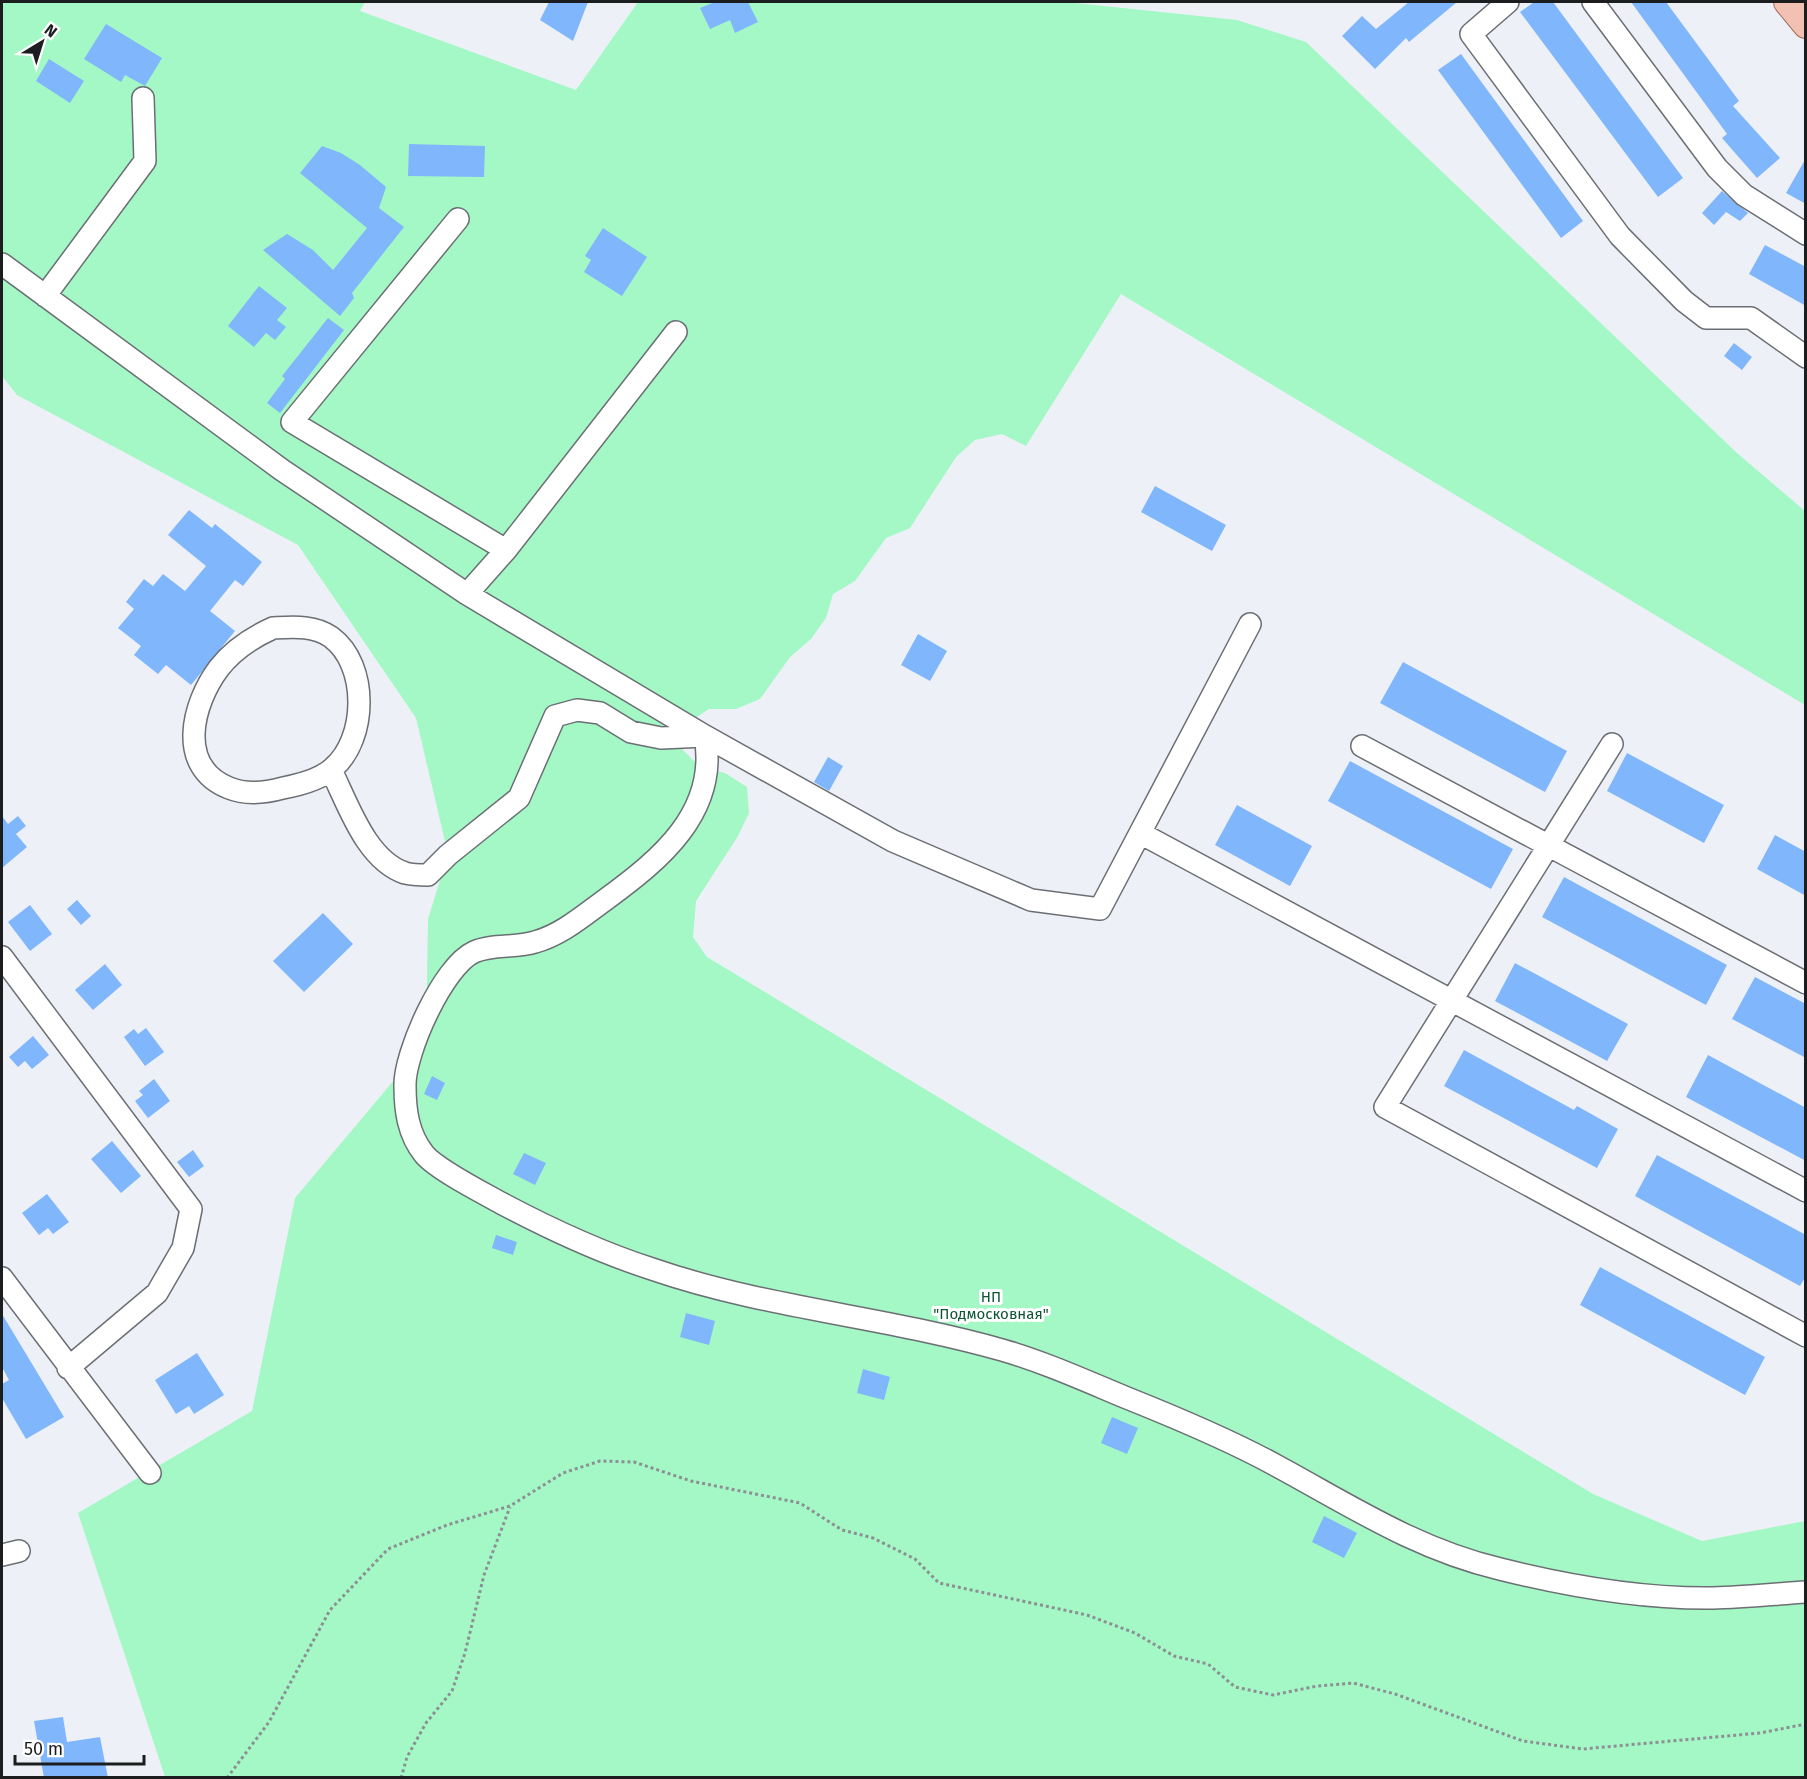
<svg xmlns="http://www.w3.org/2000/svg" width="1807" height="1779" viewBox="0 0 1807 1779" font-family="'Fira Sans',sans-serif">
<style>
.green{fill:#a3f8c6}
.building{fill:#80b6fb}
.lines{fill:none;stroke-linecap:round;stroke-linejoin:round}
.minor-casing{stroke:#6b6f74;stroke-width:24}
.major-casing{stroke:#a26d5c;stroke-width:28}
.path{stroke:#8c9094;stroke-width:3;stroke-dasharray:3 3;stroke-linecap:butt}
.minor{stroke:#fff;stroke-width:21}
.major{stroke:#f2c1b1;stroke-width:26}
.labels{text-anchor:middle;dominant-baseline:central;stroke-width:6;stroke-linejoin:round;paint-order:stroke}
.park-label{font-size:15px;fill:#0e5534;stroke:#fff}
</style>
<rect width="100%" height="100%" fill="#edf1f7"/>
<path class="green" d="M2 2H365L360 11 576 90 638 2H1066L1237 20 1306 42 1737 453 1805 511V705L1121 294 1026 446 1002 434 975 440 956 457 910 528 886 538 855 581 833 594 826 618 811 639 790 657 760 699 736 709H709L688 723 680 747 700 767 725 773 747 787 749 813 738 836 696 901 693 937 707 957 1593 1494 1702 1541 1805 1521V1777H165L78 1513 252 1411 295 1198 426 1042 428 919 448 854 416 718 298 545 17 395 2 376Z"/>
<path class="building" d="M549 2H588L573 41 540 20Z
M715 2H748L758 22 735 33 730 20 710 29 700 8Z
M1409 2H1457L1409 42 1406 38 1375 69 1342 36 1362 16 1376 29Z
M1534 2H1553L1683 178 1658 197 1520 12Z
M1631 2H1666L1739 101 1733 106 1780 158 1757 178 1722 138 1727 134Z
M106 24 162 58 145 86 125 75 121 82 84 59Z
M1461 54 1583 221 1561 238 1438 70Z
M49 59 84 81 70 103 36 81Z
M409 144 485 146 484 177 408 176Z
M322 146 341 153 360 165 386 187 379 208 404 227 352 293 354 298 340 316 263 250 287 234 313 250 333 270 367 228 300 173Z
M1806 158V204L1786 193Z
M1722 191 1748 213 1740 221 1726 212 1714 225 1702 213Z
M603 228 647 257 622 296 584 272 591 260 585 256Z
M1765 245 1806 267V306L1749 274Z
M259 286 287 308 277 320 286 327 275 340 266 333 254 347 228 326Z
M328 318 344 330 280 413 267 403 285 379 282 376Z
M1734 343 1752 357 1742 370 1724 356Z
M1155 486 1226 525 1212 551 1141 512Z
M189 510 212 528 215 524 262 562 243 586 235 580 210 611 235 631 191 685 166 665 158 674 134 655 141 646 118 628 134 609 126 602 144 579 153 586 163 574 185 591 206 566 168 535Z
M918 634 947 651 930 681 901 665Z
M1403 662 1567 751 1545 792 1380 703Z
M1627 753 1724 805 1704 843 1607 791Z
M828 757 843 766 829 791 814 782Z
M1350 761 1513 849 1491 889 1328 801Z
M1237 805 1312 846 1290 886 1215 845Z
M2 816 8 824 18 816 26 826 16 834 27 847 2 868Z
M1775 835 1806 852V896L1757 869Z
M1564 877 1727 965 1706 1005 1542 917Z
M77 900 91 916 81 925 67 909Z
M30 905 52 934 30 951 8 922Z
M323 913 353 944 304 992 273 961Z
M1515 963 1628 1024 1607 1061 1495 1001Z
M105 964 122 985 93 1010 75 990Z
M1755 977 1806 1004V1058L1732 1019Z
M146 1028 164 1052 145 1066 124 1037 134 1029 138 1034Z
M33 1036 49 1055 32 1069 25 1061 18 1067 9 1057Z
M1464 1050 1574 1110 1577 1106 1618 1129 1597 1168 1444 1086Z
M1708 1055 1806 1108V1161L1686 1097Z
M432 1076 445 1083 437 1100 424 1094Z
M154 1079 170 1101 148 1118 135 1101 143 1095 139 1091Z
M112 1141 141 1176 121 1193 91 1159Z
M193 1150 204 1166 189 1177 177 1162Z
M524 1153 546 1163 535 1185 513 1174Z
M1657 1155 1806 1235V1276L1800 1286 1635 1196Z
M47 1194 69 1222 53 1234 48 1228 39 1235 22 1213Z
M496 1235 517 1242 513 1255 492 1248Z
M1600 1267 1765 1357 1745 1395 1580 1305Z
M686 1313 715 1321 709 1345 680 1337Z
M2 1314 64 1417 26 1439 2 1398V1384L9 1380 2 1367Z
M197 1353 224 1395 194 1414 189 1406 176 1414 155 1380Z
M863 1369 890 1377 884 1400 857 1393Z
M1112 1417 1138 1428 1127 1454 1101 1443Z
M1324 1516 1357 1533 1344 1558 1312 1542Z
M63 1717 67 1742 100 1737 108 1778H44L34 1721Z"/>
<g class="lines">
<g class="minor-casing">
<path id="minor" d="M1508 2 1471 34 1620 236 1684 301 1706 318H1751L1806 357
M1593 2 1717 168 1744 195 1806 234
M458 219 292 422 506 550
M2 264 282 470 467 594 705 736 893 841 1031 900 1100 909 1250 624
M45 296 145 161 143 98
M467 594 506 550 676 332
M273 628C293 627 314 625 331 637 369 665 367 739 333 768 321 779 299 785 283 788 265 793 246 795 229 788 176 767 192 704 219 668 233 650 253 637 273 628Z
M1612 744 1385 1107 1806 1336
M1362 746 1806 983
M331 770C348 804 366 860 405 873 412 875 421 875 428 875L448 855 519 798 555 716 577 710 600 713 631 732 661 738 705 736C719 812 660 860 605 900 583 916 561 935 535 942 516 948 492 944 474 952 443 966 404 1054 405 1086 405 1110 408 1134 424 1154 436 1169 483 1193 501 1203 550 1229 599 1252 652 1269 765 1308 887 1317 1002 1350 1044 1362 1086 1381 1127 1398 1177 1418 1230 1440 1277 1466 1351 1506 1416 1549 1500 1569 1568 1586 1642 1599 1713 1598 1744 1597 1775 1594 1806 1592
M1140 833 1806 1191
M2 957 191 1209 183 1248 157 1293 68 1368
M2 1278 150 1473
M2 1555 19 1551"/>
</g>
<g class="major-casing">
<path id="major" d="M1787 2 1806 25"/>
</g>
<path class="path" d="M227 1778 269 1722 330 1610 388 1549 447 1525 510 1506 563 1473 600 1461 634 1462 691 1481 800 1503 842 1530 873 1538 915 1559 939 1583 1087 1615 1135 1633 1174 1656 1208 1664 1235 1687 1273 1695 1317 1686 1353 1683 1395 1694 1523 1741 1583 1749 1760 1733 1806 1724
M401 1778 407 1757 426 1723 452 1691 465 1653 484 1575 510 1507"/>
<use href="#minor" class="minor"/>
<use href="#major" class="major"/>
</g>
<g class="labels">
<g class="park-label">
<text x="991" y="1297">НП<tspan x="991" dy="17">"Подмосковная"</tspan></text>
</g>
</g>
<rect width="1807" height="1779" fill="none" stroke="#1b1d1f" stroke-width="6"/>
<g transform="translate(42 42) rotate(38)" stroke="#ffffff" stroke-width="4.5" paint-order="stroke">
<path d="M0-4.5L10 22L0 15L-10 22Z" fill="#1b1d1f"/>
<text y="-9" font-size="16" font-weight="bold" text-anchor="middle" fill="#1b1d1f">N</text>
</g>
<path d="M15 1755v9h129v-9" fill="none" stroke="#1b1d1f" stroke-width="3"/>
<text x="24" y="1755" font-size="18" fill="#1b1d1f" stroke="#ffffff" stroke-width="4.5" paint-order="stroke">50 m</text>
</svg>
